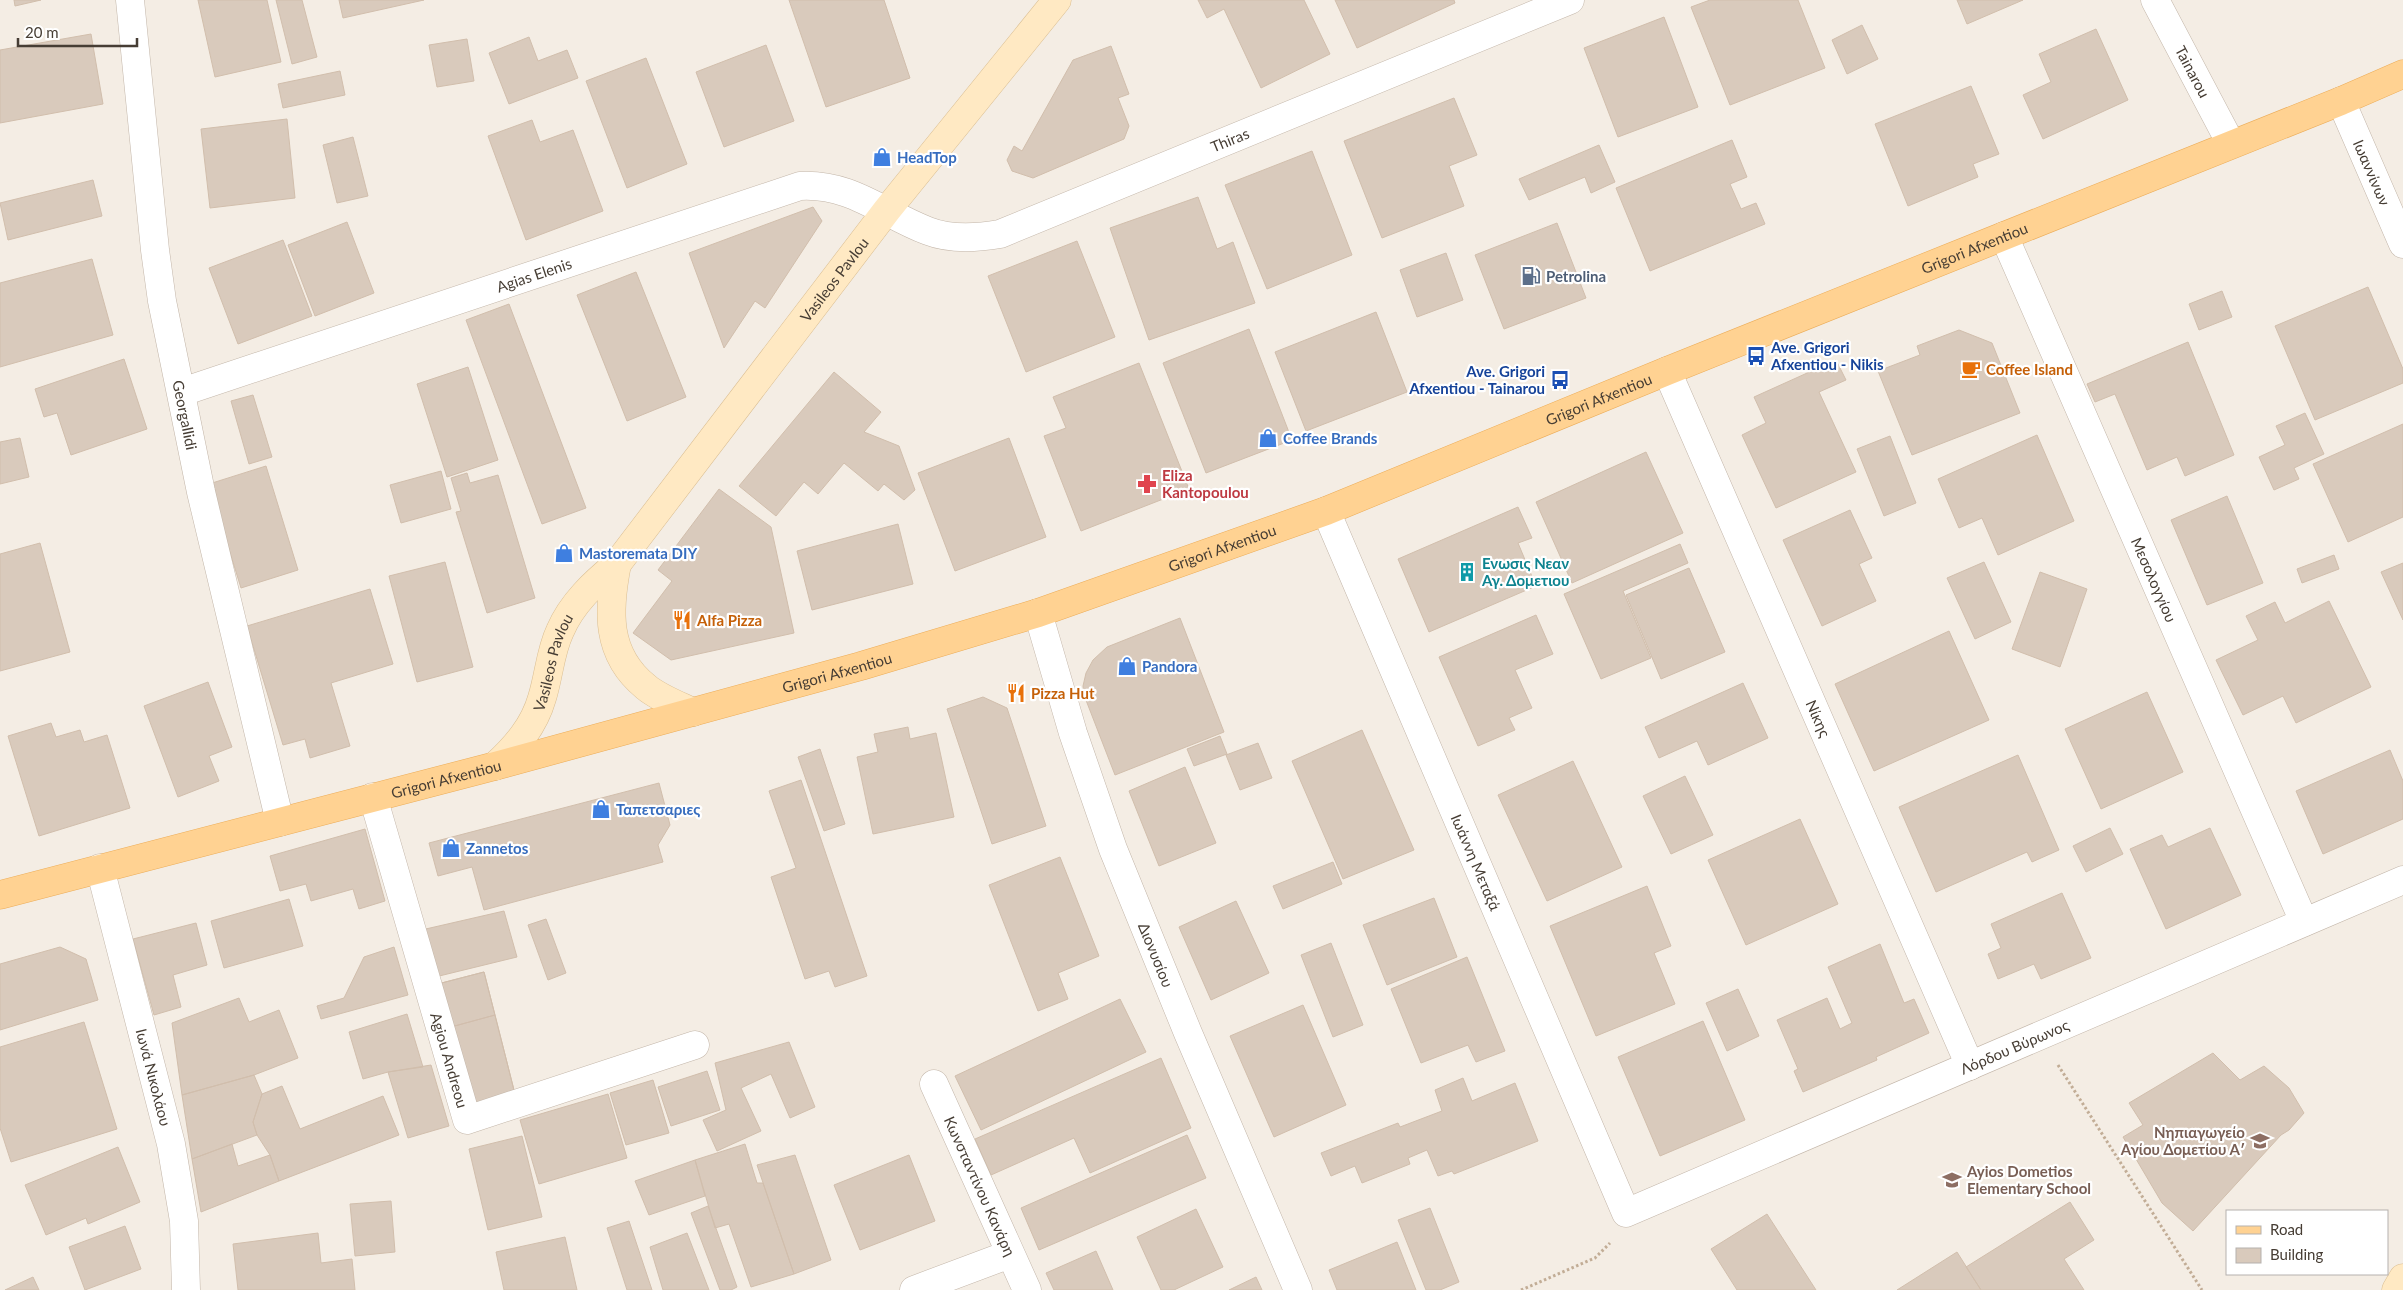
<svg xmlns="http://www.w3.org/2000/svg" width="2403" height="1290" viewBox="0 0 2403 1290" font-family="Lato,sans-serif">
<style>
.building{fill:#d9cabc;stroke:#d1beac}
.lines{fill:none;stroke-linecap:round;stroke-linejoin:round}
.street-casing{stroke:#c3b6a9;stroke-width:29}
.secondary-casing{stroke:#dabe92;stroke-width:29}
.primary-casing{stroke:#ecad59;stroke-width:29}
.path{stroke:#c2ad96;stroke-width:3;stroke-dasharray:2.5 2.5;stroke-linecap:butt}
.street{stroke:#fff;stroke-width:28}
.secondary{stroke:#ffe9c3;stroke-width:28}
.primary{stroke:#ffd292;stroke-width:28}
.labels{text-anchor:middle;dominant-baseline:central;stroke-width:4.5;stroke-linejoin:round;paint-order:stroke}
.street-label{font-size:15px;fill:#463d34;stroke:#fff}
.shop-label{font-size:15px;font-weight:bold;fill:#366cbe;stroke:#fff;text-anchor:start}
.service-label{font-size:15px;font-weight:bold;fill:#4e5e75;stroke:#fff;text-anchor:start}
.transit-label{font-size:15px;font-weight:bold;fill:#164399;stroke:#fff;text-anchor:start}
.food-label{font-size:15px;font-weight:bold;fill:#c56008;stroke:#fff;text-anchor:start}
.health-label{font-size:15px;font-weight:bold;fill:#be3a42;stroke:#fff;text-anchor:start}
.culture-label{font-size:15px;font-weight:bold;fill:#0d838f;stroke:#fff;text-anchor:start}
.education-label{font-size:15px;font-weight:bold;fill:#785e54;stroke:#fff;text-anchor:end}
</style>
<rect width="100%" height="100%" fill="#f4ede4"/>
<path class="building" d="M14 0H41L15 6Z
M198 0H267L281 62 215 77Z
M276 0H302L317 57 292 64Z
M339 0H424L343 18Z
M789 0H884L910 78 826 107Z
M1198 0H1304L1330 54 1261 88 1224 9 1207 18Z
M1335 0H1454L1455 3 1357 48Z
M1710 0H1798L1825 68 1730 105 1691 7Z
M1957 0H2023L1967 24Z
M1664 17 1698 107 1618 137 1584 48Z
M1862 25 1878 59 1847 74 1832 40Z
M2096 29 2128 100 2043 139 2023 95 2051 82 2039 54Z
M91 34 103 104 0 123V50Z
M529 37 538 61 567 50 578 78 509 104 489 53Z
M467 39 474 81 437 87 429 45Z
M766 45 794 121 724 147 696 72Z
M1111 46 1129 94 1118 98 1129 126 1124 139 1033 178 1012 171 1007 160 1014 146 1022 151 1073 60Z
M646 58 687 164 627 188 586 81Z
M340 71 345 95 283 108 278 84Z
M1971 86 1999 154 1973 164 1978 177 1908 206 1875 124Z
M1454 98 1477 155 1449 166 1464 206 1382 238 1344 141Z
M287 119 295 198 210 208 201 129Z
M532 120 540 142 573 130 603 211 526 240 488 136Z
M353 137 368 196 337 203 323 145Z
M1732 140 1747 177 1730 184 1741 209 1756 203 1765 224 1650 271 1616 188Z
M1599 145 1615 182 1591 193 1585 177 1529 200 1519 179Z
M1312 151 1352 255 1267 289 1225 185Z
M93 180 102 216 8 240 0 203Z
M1198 197 1217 249 1233 242 1255 303 1149 340 1110 228Z
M813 207 822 221 765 308 755 301 724 348 689 253Z
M347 222 374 293 315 316 288 245Z
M1557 223 1586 298 1504 329 1475 255Z
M283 240 312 316 238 344 209 268Z
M1077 241 1115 337 1026 372 988 276Z
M1446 253 1463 300 1417 317 1400 270Z
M92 259 113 335 0 367V283Z
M636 272 686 397 627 421 577 295Z
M2368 287 2403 369V383L2315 420 2275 326Z
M2222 291 2232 317 2199 330 2189 304Z
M509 304 586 508 542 524 466 320Z
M1376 312 1407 392 1306 431 1275 352Z
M1249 329 1292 440 1206 473 1163 363Z
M1959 330 1992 343 2020 413 1912 455 1878 371 1920 355 1917 346Z
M2188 342 2234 455 2185 476 2177 457 2147 470 2115 394 2095 402 2087 384Z
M124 359 147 429 71 455 57 413 44 417 35 389Z
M1836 360 1846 380 1819 392 1856 472 1776 508 1742 435 1766 423 1754 397Z
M1139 363 1189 489 1081 531 1044 436 1066 428 1053 397Z
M468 367 498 460 447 477 417 384Z
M834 372 881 412 864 432 899 446 915 490 904 500 884 484 878 491 844 463 818 494 804 482 776 516 739 486Z
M253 395 272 457 249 464 231 401Z
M2305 413 2324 454 2294 468 2299 479 2274 490 2259 457 2285 445 2276 426Z
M2403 424V517L2348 542 2313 464Z
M2037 435 2074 521 1998 555 1982 518 1959 528 1938 479Z
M1890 436 1916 503 1884 516 1857 449Z
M20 438 29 477 0 484V442Z
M1009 438 1046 537 955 571 918 473Z
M1646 452 1683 533 1572 583 1536 502Z
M266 466 298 570 241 588 209 484Z
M441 471 451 509 401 523 390 485Z
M467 473 470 483 498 475 535 598 487 613 456 512 461 511 451 478Z
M719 489 771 527 794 633 671 660 633 633 672 581 658 570Z
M2227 496 2263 583 2207 605 2171 520Z
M1518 507 1532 538 1518 543 1536 586 1429 632 1398 559Z
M1850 510 1872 558 1859 564 1876 601 1822 626 1783 540Z
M898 524 913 584 812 610 797 551Z
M40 543 70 652 0 671V554Z
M1680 544 1688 563 1623 591 1651 658 1601 679 1564 594Z
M2334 555 2339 569 2302 583 2297 569Z
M445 562 473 667 417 682 389 576Z
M1984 562 2011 622 1975 639 1947 578Z
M2403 563V620L2381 572Z
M1689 568 1725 652 1661 679 1626 595Z
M2040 572 2087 589 2060 667 2012 649Z
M370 589 393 664 331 683 350 746 310 758 305 739 283 745 247 626Z
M2329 601 2371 687 2296 723 2283 696 2243 715 2216 660 2258 640 2246 616 2275 602 2285 623Z
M1536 615 1553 654 1515 670 1532 708 1509 718 1515 730 1478 746 1439 657Z
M1180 618 1224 732 1115 775 1084 695 1083 686 1086 673 1093 660 1107 647Z
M1949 631 1989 720 1874 771 1835 684Z
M208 682 232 747 209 756 219 781 178 797 144 706Z
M1743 683 1768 738 1708 765 1697 741 1659 758 1645 727Z
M2147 692 2183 772 2101 809 2065 729Z
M983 697 1007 708 1046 826 992 844 947 709Z
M51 723 56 737 80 730 84 742 107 735 130 808 39 836 8 736Z
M908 727 910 739 936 733 954 817 873 834 857 757 878 752 874 734Z
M1362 730 1414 850 1343 879 1292 761Z
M1220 736 1227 754 1194 766 1187 749Z
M1258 743 1272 778 1240 790 1226 755Z
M820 749 845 824 824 831 798 757Z
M2390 750 2403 781V819L2323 854 2296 791Z
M2018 755 2059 850 2032 862 2027 852 1936 892 1899 807Z
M1573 761 1622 867 1547 901 1498 795Z
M1185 767 1216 843 1159 866 1129 791Z
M1685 776 1713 835 1671 854 1643 796Z
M801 780 867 976 835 987 829 971 805 979 771 877 796 868 769 791Z
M659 783 670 825 658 845 663 862 484 910 472 867 438 876 429 843Z
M1800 819 1838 904 1746 945 1708 860Z
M2110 828 2123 854 2086 872 2073 846Z
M2210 828 2241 895 2166 929 2130 849 2162 835 2168 847Z
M365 829 385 901 359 909 353 889 311 901 306 884 280 891 270 856Z
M1060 857 1099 956 1058 973 1068 999 1038 1011 989 885Z
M1333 862 1342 884 1283 909 1273 886Z
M1647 886 1671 946 1654 953 1675 1004 1596 1036 1550 926Z
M2062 893 2091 958 2041 979 2034 964 1998 979 1988 954 2001 948 1991 924Z
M1434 898 1457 957 1387 985 1363 925Z
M289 899 303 946 224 968 211 921Z
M1236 901 1269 973 1211 1000 1179 927Z
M504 911 517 957 431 978 417 931Z
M546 919 566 973 548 980 528 925Z
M196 923 207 965 173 975 181 1007 154 1015 133 939Z
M1331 943 1363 1025 1333 1037 1301 955Z
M1880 944 1904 1003 1914 999 1929 1033 1876 1057 1877 1060 1803 1092 1794 1071 1798 1069 1777 1020 1827 998 1840 1029 1852 1023 1828 967Z
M60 947 86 959 98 1000 0 1030V964Z
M394 947 408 995 321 1019 317 1006 344 998 364 957Z
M1467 957 1505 1051 1476 1062 1468 1045 1421 1063 1391 989Z
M484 972 516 1098 473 1110 430 986Z
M484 972 495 1015 451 1027 430 986Z
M1738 989 1759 1036 1727 1051 1706 1003Z
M239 998 249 1022 279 1010 298 1058 254 1075 182 1095 172 1023Z
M1120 999 1146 1052 981 1130 955 1076Z
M1303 1005 1346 1105 1274 1137 1230 1036Z
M407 1014 423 1067 388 1072 363 1079 349 1032Z
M495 1015 516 1098 473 1110 451 1027Z
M1703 1021 1745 1120 1660 1156 1618 1057Z
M84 1022 117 1129 11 1162 0 1128V1047Z
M789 1042 815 1107 790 1118 771 1074 741 1088 761 1131 717 1151 703 1120 726 1110 715 1063Z
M2213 1053 2240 1080 2264 1066 2289 1088 2304 1113 2289 1130 2281 1135 2193 1231 2162 1203 2123 1137 2143 1125 2129 1103Z
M1161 1058 1191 1128 1090 1173 1074 1138 991 1175 975 1139Z
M431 1065 449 1126 408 1138 388 1072Z
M707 1071 720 1110 671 1126 658 1087Z
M254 1075 262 1094 253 1122 257 1135 192 1159 182 1095Z
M1463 1078 1472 1101 1515 1083 1538 1141 1454 1174 1452 1171 1438 1176 1427 1150 1408 1158 1410 1164 1362 1183 1355 1166 1331 1176 1321 1153 1398 1123 1400 1127 1442 1111 1435 1090Z
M653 1080 669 1133 626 1145 610 1093Z
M282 1086 300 1129 383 1096 399 1135 279 1181 270 1155 257 1135 253 1122 262 1094Z
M608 1094 627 1158 539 1184 520 1120Z
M1187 1135 1206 1178 1039 1250 1021 1208Z
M522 1136 542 1217 488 1230 469 1149Z
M232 1144 238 1166 270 1155 279 1181 201 1212 192 1159Z
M745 1144 757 1183H763L794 1274 751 1287 729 1224 715 1228 695 1160Z
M118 1147 140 1202 88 1224 86 1218 46 1235 25 1185Z
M795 1155 831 1260 794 1274 757 1165Z
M909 1155 935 1221 860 1250 834 1185Z
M695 1160 705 1196 649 1215 635 1181Z
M391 1201 395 1252 355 1256 350 1204Z
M2070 1202 2094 1240 2064 1259 2084 1290H1981L1966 1267Z
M708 1206 737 1287 731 1290H720L691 1213Z
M1430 1208 1459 1282 1440 1290H1426L1398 1220Z
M1196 1209 1223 1267 1174 1290H1161L1137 1237Z
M1767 1214 1816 1290H1737L1711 1249Z
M629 1221 652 1290H627L607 1228Z
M125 1226 141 1269 85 1290 69 1247Z
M318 1233 321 1263 352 1259 355 1290H238L233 1244Z
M687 1233 709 1290H663L650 1247Z
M565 1237 577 1290H504L496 1252Z
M1397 1242 1416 1290H1337L1329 1270Z
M1096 1251 1113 1290H1054L1046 1273Z
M1957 1252 1981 1290H1897Z
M33 1277 39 1290H5Z
M1256 1277 1262 1290H1229Z"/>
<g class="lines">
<g class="street-casing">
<g id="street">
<path id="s1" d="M130 0 155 250 162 301 201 492 280 822"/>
<path id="s2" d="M2155 0 2231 144"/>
<path id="s3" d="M2341 101 2403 244"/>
<path id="s4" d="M2004 236 2304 922"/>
<path id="s5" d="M1667 371 1970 1066"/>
<path id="s6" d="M182 392 800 186C851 183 883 214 928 231 951 240 977 238 1000 234L1570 0"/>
<path id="s7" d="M1326 511 1626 1213 2403 880"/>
<path id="s8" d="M1038 613 1073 733 1113 849 1188 1033 1298 1290"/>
<path id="s9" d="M373 797 467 1120 695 1045"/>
<path id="s10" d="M100 868 171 1144 184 1221 186 1290"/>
<path id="s11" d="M934 1084 1027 1290"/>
<path d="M914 1290 1010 1254"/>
</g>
</g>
<g class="secondary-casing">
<g id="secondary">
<path d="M617 564C608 610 605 654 646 687 659 698 678 705 693 712"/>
<path id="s12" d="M495 766C516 747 534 726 542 698 549 676 550 652 560 631 572 603 594 583 617 564L887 210 1057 0"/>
<path d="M2396 1290 2403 1278"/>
</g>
</g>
<g class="primary-casing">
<g id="primary">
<path id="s13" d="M0 895 495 766 861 666 1038 613 1326 511 1667 371 2341 101 2403 74"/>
</g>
</g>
<path class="path" d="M2058 1065 2202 1290
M1521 1290 1595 1258 1610 1243"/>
<use href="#street" class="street"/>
<use href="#secondary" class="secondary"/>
<use href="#primary" class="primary"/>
</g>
<defs>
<g id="shop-bare" transform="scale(1.5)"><path d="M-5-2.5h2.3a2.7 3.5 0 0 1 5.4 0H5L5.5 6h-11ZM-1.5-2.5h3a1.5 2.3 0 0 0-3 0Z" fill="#3f7fe0" stroke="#fff" stroke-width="2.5" paint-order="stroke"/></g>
<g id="fuel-bare" transform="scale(1.5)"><path d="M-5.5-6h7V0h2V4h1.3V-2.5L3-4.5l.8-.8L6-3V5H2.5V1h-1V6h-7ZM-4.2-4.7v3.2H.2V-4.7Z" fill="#5c6f8a" stroke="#fff" stroke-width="2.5" paint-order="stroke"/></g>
<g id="bus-bare" transform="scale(1.5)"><path d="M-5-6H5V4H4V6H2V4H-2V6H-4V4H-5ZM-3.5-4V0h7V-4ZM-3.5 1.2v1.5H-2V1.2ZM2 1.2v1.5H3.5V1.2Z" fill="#1a4fb4" stroke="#fff" stroke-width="2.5" paint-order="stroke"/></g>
<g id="cafe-bare" transform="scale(1.5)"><path d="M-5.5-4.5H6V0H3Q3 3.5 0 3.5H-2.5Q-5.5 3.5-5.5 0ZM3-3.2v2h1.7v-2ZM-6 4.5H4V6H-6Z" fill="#e8710a" stroke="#fff" stroke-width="2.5" paint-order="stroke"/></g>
<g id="pharmacy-bare" transform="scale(1.5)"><path d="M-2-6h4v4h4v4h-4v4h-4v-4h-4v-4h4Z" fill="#e0444e" stroke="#fff" stroke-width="2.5" paint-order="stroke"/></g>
<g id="building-bare" transform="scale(1.5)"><path d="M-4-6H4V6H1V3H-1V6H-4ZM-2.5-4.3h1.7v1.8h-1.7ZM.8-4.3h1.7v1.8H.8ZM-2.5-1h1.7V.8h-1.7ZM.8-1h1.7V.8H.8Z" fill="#0f9aa8" stroke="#fff" stroke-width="2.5" paint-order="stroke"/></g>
<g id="restaurant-bare" transform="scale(1.5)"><path d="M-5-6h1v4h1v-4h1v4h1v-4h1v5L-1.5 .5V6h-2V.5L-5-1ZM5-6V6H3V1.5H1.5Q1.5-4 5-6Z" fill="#e8710a" stroke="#fff" stroke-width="2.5" paint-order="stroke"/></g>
<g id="school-bare" transform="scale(1.5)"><path d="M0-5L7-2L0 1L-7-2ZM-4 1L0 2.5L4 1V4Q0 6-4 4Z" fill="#8d6e63" stroke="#fff" stroke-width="2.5" paint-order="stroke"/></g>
</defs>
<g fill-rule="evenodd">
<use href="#shop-bare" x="882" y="157"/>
<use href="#fuel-bare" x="1531" y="276"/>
<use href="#bus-bare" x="1756" y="356"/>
<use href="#cafe-bare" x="1971" y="369"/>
<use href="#bus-bare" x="1560" y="380"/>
<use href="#shop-bare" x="1268" y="438"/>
<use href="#pharmacy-bare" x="1147" y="484"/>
<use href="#shop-bare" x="564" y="553"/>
<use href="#building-bare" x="1467" y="572"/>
<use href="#restaurant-bare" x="682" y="620"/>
<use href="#shop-bare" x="1127" y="666"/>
<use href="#restaurant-bare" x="1016" y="693"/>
<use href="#shop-bare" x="601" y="809"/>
<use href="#shop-bare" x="451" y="848"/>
<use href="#school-bare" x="2260" y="1141"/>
<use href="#school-bare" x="1952" y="1180"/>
</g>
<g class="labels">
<g class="street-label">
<text stroke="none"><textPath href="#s2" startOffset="81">Tainarou</textPath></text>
<text stroke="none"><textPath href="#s6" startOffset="1110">Thiras</textPath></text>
<text stroke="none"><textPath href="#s3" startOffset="78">Ιωαννίνων</textPath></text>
<text stroke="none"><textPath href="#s13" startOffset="2081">Grigori Afxentiou</textPath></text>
<text stroke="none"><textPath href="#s6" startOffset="371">Agias Elenis</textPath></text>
<text stroke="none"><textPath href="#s12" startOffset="600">Vasileos Pavlou</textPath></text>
<text stroke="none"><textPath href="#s13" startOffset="1676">Grigori Afxentiou</textPath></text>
<text stroke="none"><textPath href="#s1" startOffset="419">Georgallidi</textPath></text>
<text stroke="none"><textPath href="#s13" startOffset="1271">Grigori Afxentiou</textPath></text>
<text stroke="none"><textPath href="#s4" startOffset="375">Μεσολογγίου</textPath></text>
<text stroke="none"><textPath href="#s12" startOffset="121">Vasileos Pavlou</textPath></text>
<text stroke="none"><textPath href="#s13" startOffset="866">Grigori Afxentiou</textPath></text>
<text stroke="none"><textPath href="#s5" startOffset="379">Νίκης</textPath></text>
<text stroke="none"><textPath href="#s13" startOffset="461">Grigori Afxentiou</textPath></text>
<text stroke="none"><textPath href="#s7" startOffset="382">Ιωάννη Μεταξά</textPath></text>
<text stroke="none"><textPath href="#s8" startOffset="362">Διονυσίου</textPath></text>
<text stroke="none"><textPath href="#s7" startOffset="1186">Λόρδου Βύρωνος</textPath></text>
<text stroke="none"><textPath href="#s9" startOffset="274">Agiou Andreou</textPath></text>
<text stroke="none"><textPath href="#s10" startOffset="216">Ιωνά Νικολάου</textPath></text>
<text stroke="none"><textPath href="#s11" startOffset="112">Κωνσταντίνου Κανάρη</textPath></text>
</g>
<g class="shop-label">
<text x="897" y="157">HeadTop</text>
<text x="1283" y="438">Coffee Brands</text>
<text x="579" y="553">Mastoremata DIY</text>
<text x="1142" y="666">Pandora</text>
<text x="616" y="809">Ταπετσαριες</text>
<text x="466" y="848">Zannetos</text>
</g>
<g class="service-label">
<text x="1546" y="276">Petrolina</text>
</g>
<g class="transit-label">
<text x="1771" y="347">Ave. Grigori<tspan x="1771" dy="17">Afxentiou - Nikis</tspan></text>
<text x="1545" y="371" text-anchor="end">Ave. Grigori<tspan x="1545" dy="17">Afxentiou - Tainarou</tspan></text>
</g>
<g class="food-label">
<text x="1986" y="369">Coffee Island</text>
<text x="697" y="620">Alfa Pizza</text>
<text x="1031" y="693">Pizza Hut</text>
</g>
<g class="health-label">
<text x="1162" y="475">Eliza<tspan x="1162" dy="17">Kantopoulou</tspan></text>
</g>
<g class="culture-label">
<text x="1482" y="563">Ενωσις Νεαν<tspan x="1482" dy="17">Αγ. Δομετιου</tspan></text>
</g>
<g class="education-label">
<text x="2245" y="1132">Νηπιαγωγείο<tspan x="2245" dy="17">Αγίου Δομετίου Αʹ</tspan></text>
<text x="1967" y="1171" text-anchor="start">Ayios Dometios<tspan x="1967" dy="17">Elementary School</tspan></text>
</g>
</g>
<rect x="2226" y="1210" width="162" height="65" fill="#ffffff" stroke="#b5b1ae"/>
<rect x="2236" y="1226" width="25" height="8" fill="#ffd292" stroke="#b5b1ae"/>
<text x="2270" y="1235" font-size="15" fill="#463d34">Road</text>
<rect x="2236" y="1248" width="25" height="15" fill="#d9cabc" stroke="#b5b1ae"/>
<text x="2270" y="1260" font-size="15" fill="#463d34">Building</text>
<path d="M18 38v8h119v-8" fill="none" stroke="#463d34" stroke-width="2.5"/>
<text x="25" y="38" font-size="15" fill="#463d34" stroke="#ffffff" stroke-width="4" paint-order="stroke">20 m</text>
</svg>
